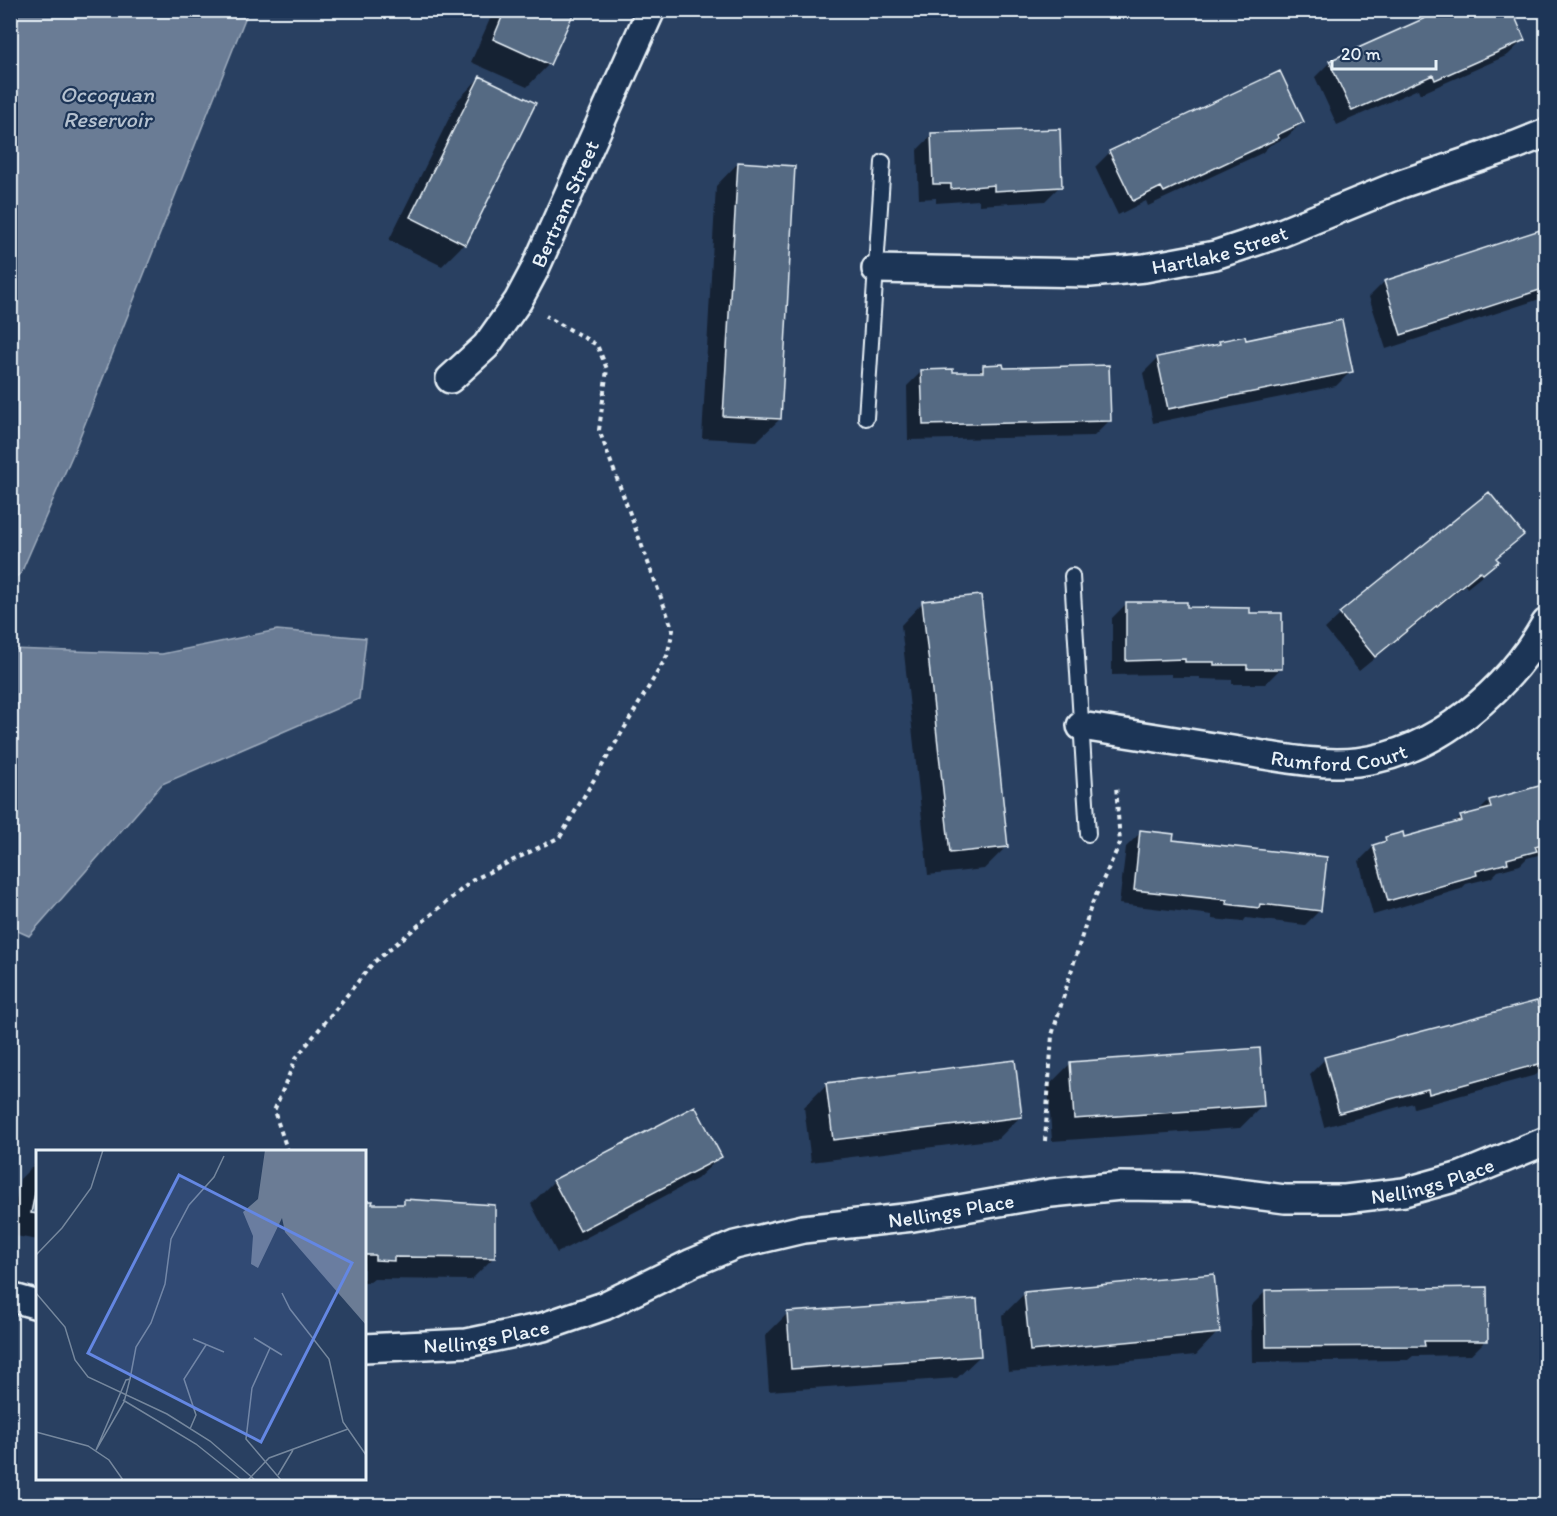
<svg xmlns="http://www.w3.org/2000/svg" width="1557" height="1516" viewBox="0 0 1557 1516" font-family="Itim,sans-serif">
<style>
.water{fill:#6b7c95;stroke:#9dabbd;stroke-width:1.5}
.shadow{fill:#0007}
.building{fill:#556a83;stroke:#e8f1f8;stroke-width:1.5}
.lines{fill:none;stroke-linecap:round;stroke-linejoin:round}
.lane-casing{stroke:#e8f1f8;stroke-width:18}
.street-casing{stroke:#e8f1f8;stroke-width:32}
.path{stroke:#e8f1f8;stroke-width:4;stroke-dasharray:4.5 4.5;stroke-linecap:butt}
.lane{stroke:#1d3557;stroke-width:14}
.street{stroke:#1d3557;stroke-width:27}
.labels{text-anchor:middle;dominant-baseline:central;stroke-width:4.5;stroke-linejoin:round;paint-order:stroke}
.street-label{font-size:21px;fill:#e8f1f8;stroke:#1d3557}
.water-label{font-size:22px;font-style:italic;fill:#b6c2d0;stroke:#1d3557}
.inset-road{fill:none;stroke:#75879d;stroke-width:1.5}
.view{fill:#6487e3;fill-opacity:0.15;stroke:#6487e3;stroke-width:3}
.inset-edge{fill:none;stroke:#e8f1f8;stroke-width:3}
</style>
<rect width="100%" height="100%" fill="#294061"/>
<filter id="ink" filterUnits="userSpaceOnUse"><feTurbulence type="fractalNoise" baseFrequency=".0167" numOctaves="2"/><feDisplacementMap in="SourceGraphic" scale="12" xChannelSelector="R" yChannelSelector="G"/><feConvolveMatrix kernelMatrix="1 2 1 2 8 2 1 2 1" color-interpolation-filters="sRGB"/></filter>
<g filter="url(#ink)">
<path class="water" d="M11 10 248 11 73 454 21 573 11 581Z
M277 630 366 638 359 699 162 784 29 936 11 928V649L162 654Z"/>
<path class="shadow" d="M494 10H573L549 64 527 87 471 62Z
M1523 40 1508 55 1420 94 1418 89 1337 125 1315 77 1330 62Z
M480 77 464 244 442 266 389 240 458 100Z
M1302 122 1287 137 1270 145 1262 153 1148 206 1146 201 1118 215 1095 167 1110 152Z
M932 135 1060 186 1045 201 979 205V200L936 203V198L919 199 917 150Z
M738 163 780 419 757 441 702 438 716 186Z
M1546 230V297L1386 349 1369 297 1384 282Z
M1245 342 1351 371 1336 386 1153 423 1143 373 1158 358 1216 347 1220 343Z
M984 366 1002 370 1109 421 1094 436 908 440 907 386 922 371 951 374H977Z
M1489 494 1522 535 1495 559 1497 561 1482 576 1467 588 1465 585 1359 671 1325 629 1340 615Z
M923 602 1007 846 984 869 928 875 901 625Z
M1127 603 1249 614 1280 669 1265 684H1232V680L1200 679V677H1171V674L1112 675V618Z
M1546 786V853L1527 858 1520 865 1498 871 1491 878 1466 884 1461 889 1373 915 1359 861 1374 846 1379 845 1386 838 1403 839 1453 825 1461 817 1477 813 1489 801Z
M1141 832 1171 841 1320 910 1305 925 1246 918 1243 922 1212 919V915L1119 904 1126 847Z
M1535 1002 1546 1043V1065L1536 1075 1414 1108 1413 1103 1324 1127 1310 1074 1325 1059Z
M1071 1063 1263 1105 1240 1128 1052 1141 1048 1086Z
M827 1084 1020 1117 998 1139 811 1162 804 1107Z
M720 1157 697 1179 557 1253 531 1204 554 1181Z
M38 1161V1240L10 1235 20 1179Z
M405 1201 493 1258 471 1280 374 1279 370 1282H364V1202L371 1205 400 1206Z
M1266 1291 1486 1340 1471 1355 1413 1356 1408 1360 1252 1362 1251 1306Z
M1025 1293 1218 1332 1196 1355 1008 1372 1002 1316Z
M788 1313 980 1356 957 1378 769 1391 765 1336Z"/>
<path class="building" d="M505 10H575L550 65 493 39Z
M1443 10H1512L1525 40 1435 80 1433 75 1352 111 1329 61Z
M1280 71 1304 122 1277 135 1279 138 1164 192 1161 187 1133 201 1109 151Z
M480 76 536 103 466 245 410 217Z
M1060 129 1062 187 994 191V185L951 189V184H933L931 133Z
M738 162 795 166 781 419 723 416Z
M1546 228V288L1401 335 1384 281Z
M1342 320 1353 372 1168 409 1157 357 1220 344 1219 341 1245 336 1246 340Z
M1003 364 1004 368 1109 365 1111 421 923 425 921 370 953 369V372H983V365Z
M1489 492 1524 535 1496 558 1499 561 1483 574 1480 571 1375 657 1339 613Z
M981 595 1008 847 950 853 922 601Z
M1126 602H1187V607L1250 608V613H1282V669H1247V665H1214V662H1185V659L1126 661Z
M1546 784V843L1535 846 1537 851 1507 859 1508 863 1476 871 1477 875 1448 883V884L1388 901 1373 845 1386 841 1385 837 1403 832 1404 837 1462 821 1460 816 1491 808 1489 800Z
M1140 830 1174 834 1173 840 1327 857 1321 911 1260 904 1259 908 1226 904 1227 900 1134 890Z
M1537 1001 1546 1037V1062L1429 1094 1428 1089 1339 1113 1324 1057Z
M1260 1048 1264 1106 1074 1119 1070 1062Z
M1015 1060 1022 1117 833 1140 826 1083Z
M695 1106 722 1157 580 1231 553 1180Z
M38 1179V1214L31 1213Z
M404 1199 495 1205V1258L394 1257V1261L375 1260V1255H364V1201H373L372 1204H404Z
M1214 1274 1220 1333 1030 1351 1024 1292Z
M1487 1287 1488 1341H1424L1425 1346 1266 1347 1265 1290Z
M977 1299 981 1356 791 1369 787 1312Z"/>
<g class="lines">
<g class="lane-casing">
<path id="lane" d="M866 418 883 162
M1072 576 1088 834"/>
</g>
<g class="street-casing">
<g id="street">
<path id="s1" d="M876 269 1090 273 1145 268 1215 255 1281 233 1401 184 1516 145 1546 133"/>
<path id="s2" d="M450 379 486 346 518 301 534 271 651 10"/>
<path id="s3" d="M1081 726C1134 734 1186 743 1239 751 1278 757 1318 766 1357 762 1436 753 1508 690 1546 623"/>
<path d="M10 1297 38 1305"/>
<path id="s4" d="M364 1348 467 1343 543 1327 604 1306 692 1263 735 1245 803 1229 913 1217 1051 1193 1121 1186 1192 1187 1285 1199H1345L1404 1192 1461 1176 1546 1141"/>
</g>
</g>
<path class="path" d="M1045 1141 1052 1035 1091 906 1120 843 1116 785
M288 1152 274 1111 296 1058 373 963 473 880 560 837 667 656 673 630 599 430 607 369 597 345 546 316"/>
<use href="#lane" class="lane"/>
<use href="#street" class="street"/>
</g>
</g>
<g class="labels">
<g class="street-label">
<text stroke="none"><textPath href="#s2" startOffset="212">Bertram Street</textPath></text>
<text stroke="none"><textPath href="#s1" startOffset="346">Hartlake Street</textPath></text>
<text stroke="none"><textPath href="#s3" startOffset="261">Rumford Court</textPath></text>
<text stroke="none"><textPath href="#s4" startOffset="1095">Nellings Place</textPath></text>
<text stroke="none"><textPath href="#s4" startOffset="609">Nellings Place</textPath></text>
<text stroke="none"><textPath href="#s4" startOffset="123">Nellings Place</textPath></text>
</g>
<g class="water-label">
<text x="107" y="94">Occoquan<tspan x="107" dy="25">Reservoir</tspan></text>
</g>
</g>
<g transform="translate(36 1150)">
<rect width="330" height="330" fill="#294061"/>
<path d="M229 0H330V175L249 82 246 68 222 118 215 114 217 86 207 62 222 49Z" fill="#6b7c95"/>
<path class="inset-road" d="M0 105 26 78 55 38 67 0M0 143 29 177 39 210 52 227 131 264 174 291 219 330M246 143 254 159 293 209 307 272 330 305M218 188 246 205M157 189 188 202M234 198 216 238 210 289 245 330M94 229 100 197 115 173 129 134 135 89 153 55 178 27 188 6M94 229 88 252 60 300 90 230ZM87 250 160 294 205 330M154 279 160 265 148 229 170 195M0 282 52 296 73 310 87 330M242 325 257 300M92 330H122M212 330 233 308 312 279"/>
<path class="view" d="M143 25 316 113 225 292 52 203Z"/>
<rect width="330" height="330" class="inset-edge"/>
</g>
<rect width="1557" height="1516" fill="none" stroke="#1d3557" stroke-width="36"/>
<rect x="18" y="18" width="1521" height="1480" fill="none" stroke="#e8f1f8" stroke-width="2" filter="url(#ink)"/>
<path d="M1332 60v9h104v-9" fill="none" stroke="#e8f1f8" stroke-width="3"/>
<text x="1341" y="60" font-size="18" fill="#e8f1f8" stroke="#1d3557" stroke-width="4.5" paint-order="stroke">20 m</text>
</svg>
